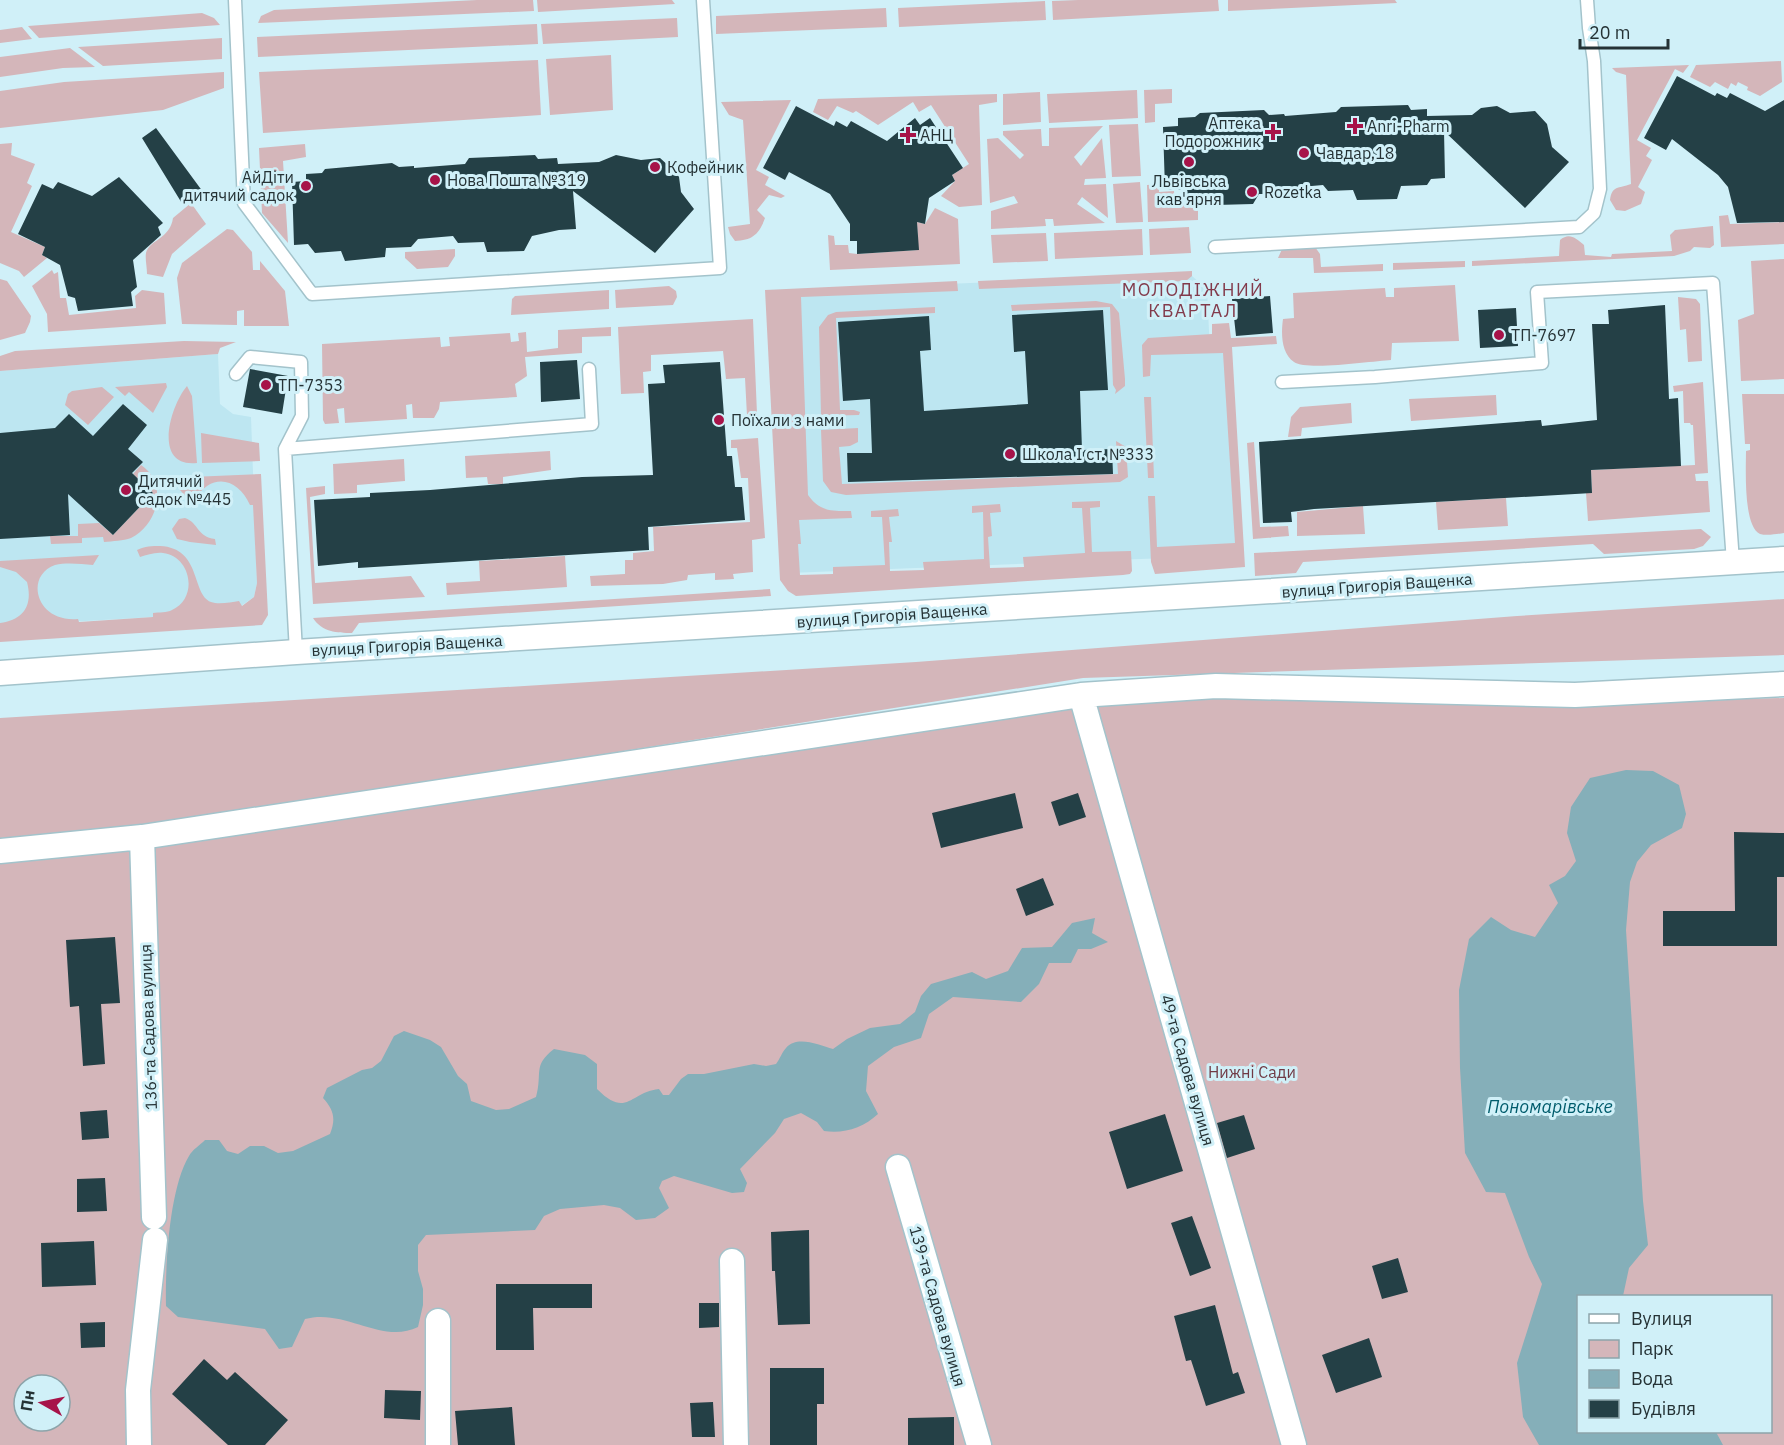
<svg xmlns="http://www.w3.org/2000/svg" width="1784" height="1445" viewBox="0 0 1784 1445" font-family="'IBM Plex Sans',sans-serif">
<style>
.built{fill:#bde6f1}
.green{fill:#d4b6ba;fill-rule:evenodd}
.water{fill:#85afb9}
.building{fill:#244046}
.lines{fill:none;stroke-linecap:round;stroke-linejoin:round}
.service-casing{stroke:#a3c3cb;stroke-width:15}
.minor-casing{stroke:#a3c3cb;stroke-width:27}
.service{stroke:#fff;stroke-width:12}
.minor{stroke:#fff;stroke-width:24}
.poi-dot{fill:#a71349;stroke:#d0f0f8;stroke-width:2}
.labels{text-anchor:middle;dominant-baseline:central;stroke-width:6;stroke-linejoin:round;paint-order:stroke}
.poi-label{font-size:16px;fill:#253235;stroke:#d0f0f8;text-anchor:start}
.street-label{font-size:16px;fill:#253235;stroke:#d0f0f8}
.park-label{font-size:16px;fill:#703a45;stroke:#d0f0f8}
.neighbourhood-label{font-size:18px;letter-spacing:1.5px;fill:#823a4b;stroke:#d0f0f8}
.water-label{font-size:18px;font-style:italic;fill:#005c6c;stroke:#d0f0f8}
</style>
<rect width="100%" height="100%" fill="#d0f0f8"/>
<path class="built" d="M1138 276H1192L1207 289 1210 352H1228L1241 555 789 573 779 291Z
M218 354 220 404 233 414 251 417 257 583 254 597 241 606 153 617 0 626V371Z"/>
<path class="green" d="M477 0H533L534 11 258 23 261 16 274 10Z
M537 0H672L675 4 538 12Z
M1078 0H1218L1219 11 1053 20 1052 1Z
M1228 0H1395L1397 3 1228 11Z
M1045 1 1046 20 899 27 898 8Z
M886 8 887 27 716 34V16Z
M202 13 214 18 220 25 39 38 28 26Z
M677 18 678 37 543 44 541 24Z
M537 24 538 44 258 57 257 37Z
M22 27 32 39 0 43V30Z
M222 38V59L103 66 78 47Z
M70 48 95 67 63 68 0 77V57Z
M611 55 613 110 550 115 546 59Z
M538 60 541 115 263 133 259 72Z
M1781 61 1782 82 1760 96 1747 90 1748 87 1738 82 1736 86 1731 83 1728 89 1715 82 1710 87 1690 77 1696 65Z
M1689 65 1683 73 1675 69 1637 140 1651 148 1646 156 1652 160 1638 187 1645 192 1641 204 1625 211 1616 210 1610 200C1612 185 1618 189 1631 184L1626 75 1616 72 1612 68Z
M224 72V88L163 110 0 128V91L64 82Z
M1172 89V103L1155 104V122L1145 123 1144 90Z
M1137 90 1138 118 1049 123 1047 94Z
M1040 92 1041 122 1003 125V94Z
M997 94V102L979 105 982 205 959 207 941 196 955 181 952 175 969 164 931 105 919 112 913 102 878 125 856 111 853 113 837 106 828 120 813 112 818 99Z
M791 100 756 170 769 177 765 185 785 196 781 198 769 195 757 210 765 218C759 235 752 240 735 241L730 234 728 227 750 224 743 120 729 115 721 102Z
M1138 124 1141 176 1112 177 1109 125Z
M1103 126 1074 157 1081 166 1102 138 1106 178 1085 179 1084 185 1106 184 1108 218 1082 197 1077 204 1105 223 1054 226 1053 219H1045L1046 226 991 229V211L1018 203 1014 196 990 203 987 139 998 138 1020 159 1024 155 1003 135V131L1041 129 1042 146H1049V128Z
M12 143 11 155 35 164 27 183 32 186 11 232 45 247 42 255 47 258 24 277 19 271 0 263V144Z
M305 144 306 157 283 161 288 243 262 213 259 148Z
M1140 182 1143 222 1116 223 1113 184Z
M1159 184V192L1174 191 1175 205 1198 204V220L1148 222 1147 185Z
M191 203 206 224 172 254 163 277 147 274C147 267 145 259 146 253 149 240 170 239 173 218Z
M935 208 958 219 960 264 830 270 828 235 834 236 835 245H848L849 253 857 254 918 250 917 222 925 224Z
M1728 215 1730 224 1784 222V244L1721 247 1719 216Z
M1713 226 1714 245 1710 248 1694 247 1690 251 1674 256 1472 266V261L1559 256 1560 240C1569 232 1576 238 1584 245L1585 255 1611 257 1612 254 1672 251 1670 235 1675 230Z
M1189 227 1191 253 1150 255 1149 229Z
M227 229 233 230 252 252 253 270H260V261L285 291 289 326H244V310L237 311V325L182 324 177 278 182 263Z
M1142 229 1143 255 1055 259 1054 233Z
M1046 233 1048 261 993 263 991 235Z
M1283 247H1315L1320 254 1321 267 1383 264V271L1314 273 1313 258H1278Z
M455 249V256L448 267 417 269 405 258V252Z
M1784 259V379L1741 381 1738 320 1754 314 1751 261Z
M1465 261V267L1393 270V263Z
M52 270 54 274 58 272 60 298H66L69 315 136 308 135 296 142 290 164 293 166 324 48 332 47 314 32 286Z
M1192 271V276L1186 281 979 289 978 281Z
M0 279 7 281 31 316 30 322 25 333 0 340Z
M957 281 958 291 801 297 808 495C820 512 832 511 851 511L852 518 799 520 801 544H798L800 575 833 574V567L885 565 882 517H871V511L898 509 899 516 889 517 892 542H889L890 571 924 570 923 562 984 559 983 512 972 513V506L1000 504 1001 512 990 513 992 536 988 537 990 568 1024 567 1023 557 1085 553 1082 508H1072V502L1100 501V507L1090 508 1092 552 1131 551 1132 571 1130 574 1123 575 796 596 788 591 780 580 765 290Z
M1455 285 1459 341 1392 343 1391 360C1373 361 1307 371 1294 362 1281 353 1281 333 1283 319L1294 318 1293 293 1385 288 1386 297H1394V288Z
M669 286 676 291 677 297 673 305 616 308 615 290Z
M609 290V309L511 315 512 299 515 296Z
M1678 297 1696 299 1700 304 1702 361 1688 362 1686 329 1680 330Z
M1096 301 1112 304 1119 313 1125 379V386L1115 394 1116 390 1113 385 1110 307 1012 311 1011 305Z
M935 307V313L836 318 840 410H854L860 412 859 415 821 416 819 327 828 315 836 312Z
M753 319 757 414 747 416 745 378 726 379 723 351 651 355V371L643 372 644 393 621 394 618 327Z
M1229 323 1231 338 1276 336 1277 344 1232 347 1245 567 1155 574 1151 562 1148 496H1155L1157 547 1235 543 1223 353 1151 355 1150 376 1143 377 1142 345 1148 338 1212 334V324Z
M611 327V336L582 337V353L525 357 527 376 515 384 517 397 440 402 439 409 434 418H413L412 404 406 405 407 419 345 423 344 408 337 409 339 423 325 424 323 420 322 344 440 337 441 347 450 346 449 337 510 333 511 342 519 341 518 333 526 332 527 352 558 348V330Z
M184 341 236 342 220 348 218 354 0 371V356L15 351Z
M1703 382 1708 473 1695 474 1696 481H1708L1710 512 1588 521 1586 493H1592L1591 470 1695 465 1693 425H1691L1690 423H1684L1683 391 1674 392 1673 386Z
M166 383 167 387 153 413 129 392 125 396 115 387Z
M187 386 192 396 197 463C152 468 170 406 187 386Z
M102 387 114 397 88 425 65 405 68 394 72 391Z
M1742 394H1784V533C1777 534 1767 536 1760 534 1743 526 1746 469 1746 451L1750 450V444H1745Z
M1496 395 1497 415 1411 421 1409 399Z
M1144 397H1151L1154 478H1148Z
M1351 403 1352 423 1302 428 1301 436 1288 437 1291 417 1300 407Z
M858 428V442L850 446 839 447 842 484 1118 474 1116 441 1126 447 1128 477 1120 482 846 495 831 492 823 481 821 430Z
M201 433 259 443 260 461 202 463Z
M758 438 765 538 752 540 753 572 733 574 734 579 715 580V573L688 575 687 580 663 584 591 586 590 576 625 574V560H633V553L654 551 653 527 750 522 748 478H741L737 448H731V440Z
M1254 442 1260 527 1288 526 1289 536 1253 539 1247 443Z
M550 451 551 470 503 477V484H488L487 477 466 478 465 456Z
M404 459 405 481 357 485V493L334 494 333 464Z
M141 465C168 483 159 524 131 538 123 541 113 541 104 542L103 537 82 538V543L51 544 50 536H78V524L99 523 113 535 153 493 133 474Z
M261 474 268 615 262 625 0 642V623C24 620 33 605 27 582L16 572 0 567V561L99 555 93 565C81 564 67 562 55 565 24 576 36 623 78 619L79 622 153 617V613C159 612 167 613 172 610 199 598 191 556 163 553 155 552 147 555 140 557L137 550C145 546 152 546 160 546 202 548 191 594 211 602 219 605 231 602 239 601L242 606 254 597 257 583 253 505H250C238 478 212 472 195 499L187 498 180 490 181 484 185 478 191 477Z
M325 486V494L310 497 315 583 411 576 425 597 313 604 306 488Z
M1506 498 1508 526 1438 530 1436 502Z
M1363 506 1365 534 1297 536V512Z
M185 518C199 523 197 537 215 539L216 545 190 542 177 539 172 529 179 519Z
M1701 529 1711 537 1703 546 1694 549 1604 554 1593 544 1303 562 1296 573 1255 576 1254 553Z
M565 556 567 587 447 595 446 583 480 581 479 561Z
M770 589 771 596 359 623 352 633C337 633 322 632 313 618Z
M1784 599V655L1083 678 152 826 0 838V718L916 662 1517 616Z
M1214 698 1575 703 1784 698V1445H0V862L1092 704ZM1578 1296H1770V1432H1578ZM24 1385H60V1421H24Z"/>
<path class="water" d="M1626 770 1653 771 1679 785 1686 814 1682 828 1651 845 1637 862 1630 882 1626 930 1643 1201 1648 1245 1629 1268 1623 1296H1578V1432H1716L1723 1445H1539L1523 1417 1517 1363 1542 1284 1529 1257 1505 1193 1486 1192 1465 1153 1460 1068 1459 990 1469 939 1491 917 1511 930 1535 937 1558 903 1549 885 1565 876 1576 861 1567 833 1571 807 1590 778Z
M1095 918 1092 933 1108 942 1091 949H1078L1071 963H1049L1039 984 1021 1002 953 997 929 1014 921 1038 894 1047 868 1066 866 1091 878 1114C863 1128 844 1134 824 1131L817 1122 801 1113 784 1119 775 1133 740 1169 747 1183 744 1192 732 1193 674 1176 662 1181 659 1188 669 1208 655 1218 636 1220 620 1208 604 1205 560 1209 544 1216 535 1230 426 1235 418 1245V1271L423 1289V1305L418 1327C382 1345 345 1308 305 1319L292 1347 279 1349 265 1329 178 1317 166 1306C165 1268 169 1189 189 1156 192 1150 200 1145 205 1140H219L227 1151 238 1154 250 1146H264L278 1153 293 1151 330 1134C336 1119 334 1110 323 1098L327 1088 362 1070 372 1068 381 1061 394 1036 404 1031 430 1040 441 1047 458 1076 467 1084 471 1101 496 1110 509 1109 536 1097C543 1073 532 1066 554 1049L585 1055 597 1064V1089C627 1119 630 1092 659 1089L663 1095H669L681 1079 688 1074H704L754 1064 766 1066 776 1064C780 1059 782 1052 786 1048 797 1035 819 1045 833 1049L847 1039 870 1028 900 1024 915 1012 921 996 931 984 972 972 986 979 1008 971 1022 948 1052 947 1072 923Z"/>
<path class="building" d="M1677 76 1715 96 1717 93 1727 98 1730 93 1765 111 1784 100V222L1737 223 1728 187 1718 175 1672 139 1666 150 1644 138Z
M1408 105 1411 110 1427 109V116L1472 115 1481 108 1497 106 1510 113 1535 111 1547 124 1552 147 1569 162 1525 208 1444 131 1445 178 1431 179 1427 185 1401 186 1397 199 1357 200 1353 190 1328 191 1323 185 1289 188 1283 194H1259L1253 204 1216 205 1211 196H1190L1182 190 1165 189 1163 127 1178 126V118L1195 117 1200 113 1264 110 1269 115 1284 114 1285 116 1336 112 1341 107Z
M796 106 834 126 836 121 847 127 851 121 887 141 915 118 920 125 930 118 963 168 952 175 955 181 929 198 925 224 917 222 919 250 857 254V241H850V224L830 194 789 172 785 180 763 168Z
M156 128 203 192 183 205 142 138Z
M535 155 538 159 557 158 558 164 599 162 616 155 641 160 660 158 670 167 672 166 679 177 681 192 694 209 655 253 573 191 576 229 559 230 532 236 524 251 487 252 484 242 458 243 453 236 418 239 411 247 386 248 385 257 345 261 341 251 315 253 308 244 294 245 292 182 306 181V174L322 173 325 169 392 163 399 167 414 166V168L465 164 469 158Z
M119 177 163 223 158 227 161 235 133 260 137 287 131 292 133 306 78 311 75 298 68 296 60 265 42 255 45 247 18 234 42 184 53 189 58 182 92 196Z
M1270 296 1273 333 1236 336 1232 299Z
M1665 305 1669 399 1678 398 1681 466 1591 470 1592 493 1314 509 1291 512 1292 522 1263 523 1259 442 1541 420 1542 426 1597 420 1592 324H1609L1608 310Z
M1516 308 1518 346 1480 348 1478 310Z
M1103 310 1108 390 1080 391 1082 450 1112 449 1113 474 848 482 847 453H872L870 399 843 401 838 322 929 316 931 350 920 351 924 411 1028 404 1025 351 1014 352 1012 315Z
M577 360 580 399 541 402 540 362Z
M720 362 727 456H732L735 487H742L745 520 648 527 649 550 358 568V562L318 566 314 500 370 497V493L430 490 582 477 653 475 648 384 665 383 663 365Z
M250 369 288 376 282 414 243 407Z
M123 404 147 425 128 449 143 462 132 473 153 493 113 535 68 494 70 535 0 539V433L55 428 69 414 93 436Z
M1015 793 1023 828 941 848 932 813Z
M1078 793 1086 817 1059 826 1051 802Z
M1734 832 1784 833V877H1777V946H1663V911H1735Z
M1043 878 1054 905 1026 916 1016 889Z
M115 937 120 1003 101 1004 105 1064 83 1066 79 1006 70 1007 66 940Z
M107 1110 109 1138 82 1140 80 1112Z
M1165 1114 1183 1171 1127 1189 1109 1132Z
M1244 1115 1255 1149 1227 1158 1217 1123Z
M105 1178 107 1211 77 1212V1179Z
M1192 1216 1211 1268 1190 1276 1171 1223Z
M809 1230 810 1324 778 1325 775 1271H772L771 1232Z
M94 1241 96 1285 42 1287 41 1243Z
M1398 1258 1408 1292 1382 1299 1372 1266Z
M496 1284H592V1308H533L534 1350H496Z
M699 1303H719V1327L699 1328Z
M1215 1305 1233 1374 1238 1372 1245 1393 1206 1406 1191 1360 1186 1361 1174 1316Z
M105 1322V1347L81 1348 80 1323Z
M1369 1338 1382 1377 1336 1393 1322 1355Z
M204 1359 227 1380 235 1372 288 1420 265 1445H228L172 1394Z
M770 1368H824V1404H817V1445H770Z
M385 1390 421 1391 420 1420 384 1418Z
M713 1402 715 1437H692L690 1403Z
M512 1407 515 1445H458L455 1411Z
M954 1417V1445H908V1418Z"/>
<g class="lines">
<g class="service-casing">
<path id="service" d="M235 0 244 203 312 294 720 268 703 0
M1215 247 1579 227 1594 213 1600 189 1594 61 1589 28 1587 0
M236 374 250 357 301 362 302 416 285 449
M1282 382 1375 377 1542 363 1537 292 1713 283 1733 562
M296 652 285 449 592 424 589 369"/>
</g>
<g class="minor-casing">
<path id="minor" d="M0 673 296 652 1784 559
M1081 695 1294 1445
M142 837 154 1217
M0 851 142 837 1081 695 1216 686 1575 695 1784 684
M898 1167 979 1445
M732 1261 736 1445
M139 1445 138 1390 155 1240
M438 1445V1321"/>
</g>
<use href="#service" class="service"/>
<use href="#minor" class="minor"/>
</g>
<g class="poi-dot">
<path d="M1352 117h6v6h6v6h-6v6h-6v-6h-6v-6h6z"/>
<path d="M1270 123h6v6h6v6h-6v6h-6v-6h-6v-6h6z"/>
<path d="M905 126h6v6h6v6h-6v6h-6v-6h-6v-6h6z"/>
<circle cx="1304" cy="153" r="6"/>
<circle cx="1189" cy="162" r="6"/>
<circle cx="655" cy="167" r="6"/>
<circle cx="435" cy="180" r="6"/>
<circle cx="306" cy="186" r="6"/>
<circle cx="1252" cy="192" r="6"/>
<circle cx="1499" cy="335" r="6"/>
<circle cx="266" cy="385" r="6"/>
<circle cx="719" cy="420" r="6"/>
<circle cx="1010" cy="454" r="6"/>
<circle cx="126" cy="490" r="6"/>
</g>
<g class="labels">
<g class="poi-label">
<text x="1261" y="123" text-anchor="end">Аптека<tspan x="1261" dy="18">Подорожник</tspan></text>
<text x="1367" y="126">Anri-Pharm</text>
<text x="920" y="135">АНЦ</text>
<text x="1316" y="153">Чавдар,18</text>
<text x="667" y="167">Кофейник</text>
<text x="294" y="177" text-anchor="end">АйДіти<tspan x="294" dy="18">дитячий садок</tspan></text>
<text x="447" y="180">Нова Пошта №319</text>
<text x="1189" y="181" text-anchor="middle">Львівська<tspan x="1189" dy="18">кав'ярня</tspan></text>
<text x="1264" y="192">Rozetka</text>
<text x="1511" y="335">ТП-7697</text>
<text x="278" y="385">ТП-7353</text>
<text x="731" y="420">Поїхали з нами</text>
<text x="1022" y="454">Школа І ст. №333</text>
<text x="138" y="481">Дитячий<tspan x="138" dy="18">садок №445</tspan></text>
</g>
<g class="street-label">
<text transform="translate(1377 585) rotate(-4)">вулиця Григорія Ващенка</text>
<text transform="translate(892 615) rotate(-4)">вулиця Григорія Ващенка</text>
<text transform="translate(407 645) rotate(-3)">вулиця Григорія Ващенка</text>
<text transform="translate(148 1027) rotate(-92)">136-та Садова вулиця</text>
<text transform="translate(1188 1070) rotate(74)">49-та Садова вулиця</text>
<text transform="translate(938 1306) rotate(74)">139-та Садова вулиця</text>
</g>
<g class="park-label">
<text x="1252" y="1072">Нижні Сади</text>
</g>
<g class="neighbourhood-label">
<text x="1193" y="289">МОЛОДІЖНИЙ<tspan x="1193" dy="21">КВАРТАЛ</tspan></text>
</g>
<g class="water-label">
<text x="1550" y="1106">Пономарівське</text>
</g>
</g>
<rect x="1577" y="1295" width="195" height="138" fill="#d0f0f8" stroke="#8ca4aa" stroke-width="1.5"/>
<rect x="1589" y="1314" width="30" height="9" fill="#ffffff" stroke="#8ca4aa" stroke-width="1.5"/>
<text x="1631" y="1325" font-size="18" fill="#253235">Вулиця</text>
<rect x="1589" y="1340" width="30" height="18" fill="#d4b6ba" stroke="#8ca4aa" stroke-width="1.5"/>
<text x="1631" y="1355" font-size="18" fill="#253235">Парк</text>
<rect x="1589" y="1370" width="30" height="18" fill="#85afb9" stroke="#8ca4aa" stroke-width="1.5"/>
<text x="1631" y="1385" font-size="18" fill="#253235">Вода</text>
<rect x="1589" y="1400" width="30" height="18" fill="#244046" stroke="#8ca4aa" stroke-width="1.5"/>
<text x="1631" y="1415" font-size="18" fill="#253235">Будівля</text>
<g transform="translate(42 1403) rotate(279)"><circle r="28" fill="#d0f0f8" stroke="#8ca4aa" stroke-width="1.5"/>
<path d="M0-4.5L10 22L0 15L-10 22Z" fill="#a71349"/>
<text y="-9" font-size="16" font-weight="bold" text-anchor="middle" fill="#253235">Пн</text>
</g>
<path d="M1580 39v9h88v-9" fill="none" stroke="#253235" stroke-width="3"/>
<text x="1589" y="39" font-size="18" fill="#253235" stroke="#d0f0f8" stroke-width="4.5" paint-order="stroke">20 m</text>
</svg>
